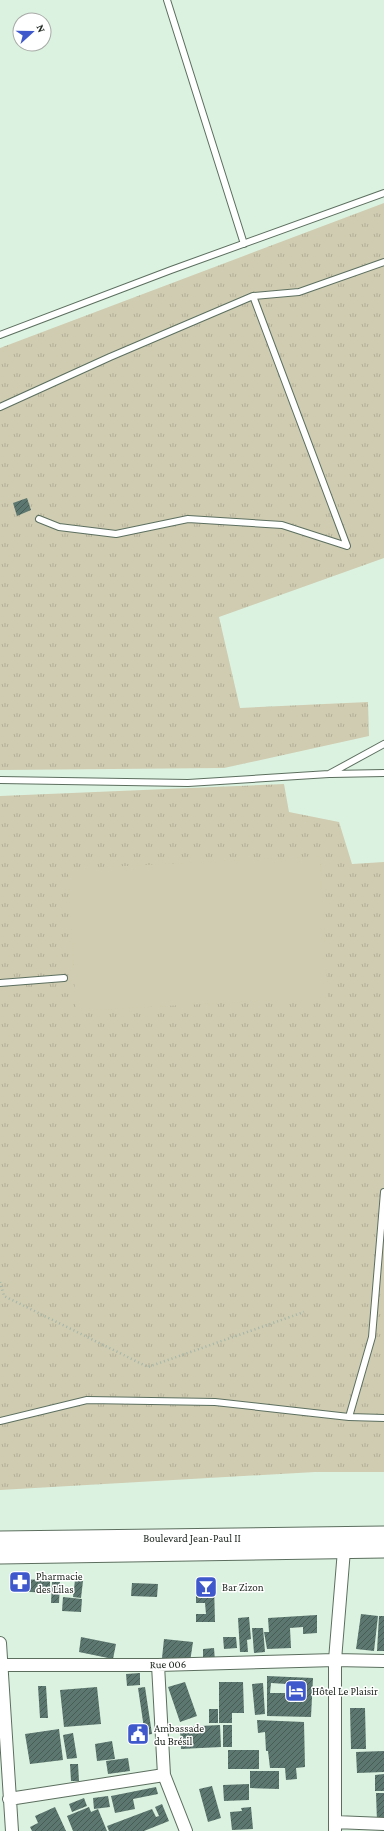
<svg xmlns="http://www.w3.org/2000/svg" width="384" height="1831" viewBox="0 0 384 1831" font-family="'Crimson Pro',serif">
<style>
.grass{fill:url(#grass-tufts)}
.garden{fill:#cfccb1}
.building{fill:url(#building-hatch);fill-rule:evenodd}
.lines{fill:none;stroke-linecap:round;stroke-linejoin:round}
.lane-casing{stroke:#5c6f5f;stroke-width:8}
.street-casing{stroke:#5c6f5f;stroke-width:14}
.secondary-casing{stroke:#5c6f5f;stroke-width:19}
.path{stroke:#a4b5a7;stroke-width:2.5;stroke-dasharray:1 3;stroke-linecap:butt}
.lane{stroke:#fff;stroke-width:6}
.street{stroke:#fff;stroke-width:12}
.secondary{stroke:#fff;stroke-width:17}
.labels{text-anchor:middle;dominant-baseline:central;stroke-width:3;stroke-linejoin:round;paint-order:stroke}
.street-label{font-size:11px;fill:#222a23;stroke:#fff}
.poi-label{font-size:11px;fill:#222a23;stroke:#fff;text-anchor:start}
</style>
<defs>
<pattern id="grass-tufts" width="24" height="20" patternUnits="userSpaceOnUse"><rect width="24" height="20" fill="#cfccb1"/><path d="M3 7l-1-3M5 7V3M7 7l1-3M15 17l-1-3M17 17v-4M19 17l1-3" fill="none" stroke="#b1af98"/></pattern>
<pattern id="building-hatch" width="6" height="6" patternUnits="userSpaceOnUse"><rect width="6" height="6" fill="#5c776f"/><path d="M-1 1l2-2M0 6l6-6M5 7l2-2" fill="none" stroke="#485c56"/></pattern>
</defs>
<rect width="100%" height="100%" fill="#dcf2e0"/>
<path class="grass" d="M384 203V558L219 617 240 708 368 702 369 736 224 768 0 770V348Z
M284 784 289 812 339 822 352 864 384 862V1472H315L0 1490V796Z"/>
<path class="garden" d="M320 856 328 997 76 1011 68 869Z"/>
<path class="building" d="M27 498 31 510 17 516 13 503Z
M12 1579 50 1580V1593L12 1591Z
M75 1580 83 1581 81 1598 73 1597Z
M52 1582H60L59 1603H51Z
M132 1583 158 1584 157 1597 131 1596Z
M196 1585H214L215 1622H196V1614H206L205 1603H196Z
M63 1597 82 1599 81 1612 62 1611Z
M361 1614 378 1616 374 1651 356 1649Z
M317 1615V1633L303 1634V1627L290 1628 291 1648 267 1649 264 1632H269L268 1618Z
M379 1616H384V1651H377Z
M249 1617 251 1639 247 1640 248 1652H240L238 1618Z
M252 1628H263L265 1652 254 1653Z
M81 1637 116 1644 113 1659 79 1652Z
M223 1637H236L237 1648 224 1649Z
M164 1639 193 1642 190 1662 162 1658Z
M214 1648 215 1661H203V1649Z
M140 1673V1685L127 1686 126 1674Z
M267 1676 313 1678 311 1717 267 1716ZM271 1683 287 1684V1693H270ZM293 1683 299 1684V1699L293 1698Z
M185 1682 197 1716 180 1722 168 1687Z
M219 1682H243L244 1713H232V1723H219Z
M263 1683 265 1714 255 1715 252 1684Z
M38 1686H46L48 1718H40Z
M97 1687 101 1724 64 1727 60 1690Z
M145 1687 152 1734 145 1735 138 1688Z
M350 1708H365L366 1749H351Z
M209 1709H218V1723H209Z
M257 1720 304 1722 305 1767 296 1768 297 1779 286 1780 285 1768H270L268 1751H266L265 1732 258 1733Z
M220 1725 221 1747 181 1749 180 1727Z
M223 1725H232V1747H223Z
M59 1729 63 1760 30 1764 25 1734Z
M73 1733 77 1758 67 1759 63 1735Z
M112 1741 115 1759 97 1761 95 1744Z
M228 1750H259V1769H228Z
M384 1751V1772L357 1773 356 1752Z
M128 1758 130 1771 108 1774 106 1761Z
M70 1764H78L79 1781H71Z
M250 1771H279V1789L250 1788Z
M384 1774V1791H375V1775Z
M249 1784V1800L224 1801 223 1785Z
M212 1786 221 1818 208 1822 199 1789Z
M156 1787 158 1794 133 1799 135 1809 115 1813 111 1796Z
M376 1793H384V1822H377Z
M108 1796 110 1807 94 1809 93 1798Z
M84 1798 87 1806 72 1812 69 1804Z
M162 1804 169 1821 144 1831H109L107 1826 152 1809 156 1817 159 1816 155 1807Z
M55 1807 66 1831H32L30 1827 38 1823 35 1816Z
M89 1807 91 1812 98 1809 107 1831H73L67 1816Z
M251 1807 253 1829 232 1830 230 1812 242 1811 241 1808Z"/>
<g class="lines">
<g class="lane-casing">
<path id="lane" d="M167 0 244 244
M0 335 171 270 384 193
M0 407 110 357 253 296 299 292 384 262
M39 519 59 527 116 534 188 519 282 525 347 546 253 296
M331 774 384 773
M0 780 188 783 329 774 384 744
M0 983 64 978
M349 1417 372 1337 384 1192
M0 1421 87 1400 215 1402 349 1417 384 1418"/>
</g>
<g class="street-casing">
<path id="street" d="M0 1643 12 1831
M1 1665H158L335 1660 384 1661
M158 1665 164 1775 186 1831
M9 1799 164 1775
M335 1822 384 1824
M335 1831V1660L344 1550"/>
</g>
<g class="secondary-casing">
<path id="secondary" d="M0 1540 384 1535
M0 1555 384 1549"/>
</g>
<path class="path" d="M0 1282 4 1296 148 1367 304 1312"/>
<use href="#lane" class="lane"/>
<use href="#street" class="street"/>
<use href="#secondary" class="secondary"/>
</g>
<defs>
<g id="pharmacy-square" transform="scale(1.15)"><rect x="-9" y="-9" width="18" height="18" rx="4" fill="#3f59cc" stroke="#fff"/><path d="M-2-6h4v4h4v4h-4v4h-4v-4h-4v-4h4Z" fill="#fff"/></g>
<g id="bar-square" transform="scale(1.15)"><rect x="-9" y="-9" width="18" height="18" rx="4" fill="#3f59cc" stroke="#fff"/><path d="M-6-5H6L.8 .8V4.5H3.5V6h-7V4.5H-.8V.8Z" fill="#fff"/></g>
<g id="hotel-square" transform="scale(1.15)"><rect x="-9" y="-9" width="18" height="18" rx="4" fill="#3f59cc" stroke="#fff"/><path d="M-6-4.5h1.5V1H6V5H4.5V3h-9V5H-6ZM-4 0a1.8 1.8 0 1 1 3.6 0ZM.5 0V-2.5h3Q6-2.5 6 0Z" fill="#fff"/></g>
<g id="civic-square" transform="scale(1.15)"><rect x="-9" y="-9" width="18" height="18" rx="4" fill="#3f59cc" stroke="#fff"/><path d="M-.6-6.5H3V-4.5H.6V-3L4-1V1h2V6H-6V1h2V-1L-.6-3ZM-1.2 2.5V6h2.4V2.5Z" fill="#fff"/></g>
</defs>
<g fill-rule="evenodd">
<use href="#pharmacy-square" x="20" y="1582"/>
<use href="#bar-square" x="206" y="1587"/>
<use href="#hotel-square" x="296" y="1691"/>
<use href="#civic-square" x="138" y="1734"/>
</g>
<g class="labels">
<g class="street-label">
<text x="192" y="1538">Boulevard Jean-Paul II</text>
<text transform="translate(168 1664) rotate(-1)">Rue 006</text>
</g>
<g class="poi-label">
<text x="36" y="1576">Pharmacie<tspan x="36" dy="13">des Lilas</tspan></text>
<text x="222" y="1587">Bar Zizon</text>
<text x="312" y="1691">Hôtel Le Plaisir</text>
<text x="154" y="1728">Ambassade<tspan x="154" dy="13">du Brésil</tspan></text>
</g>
</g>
<g transform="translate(32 32) rotate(69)"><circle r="19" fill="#ffffff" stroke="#a7aaa7"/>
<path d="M0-3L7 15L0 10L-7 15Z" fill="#3f59cc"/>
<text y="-6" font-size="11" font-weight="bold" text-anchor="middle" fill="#222a23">N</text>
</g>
</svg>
